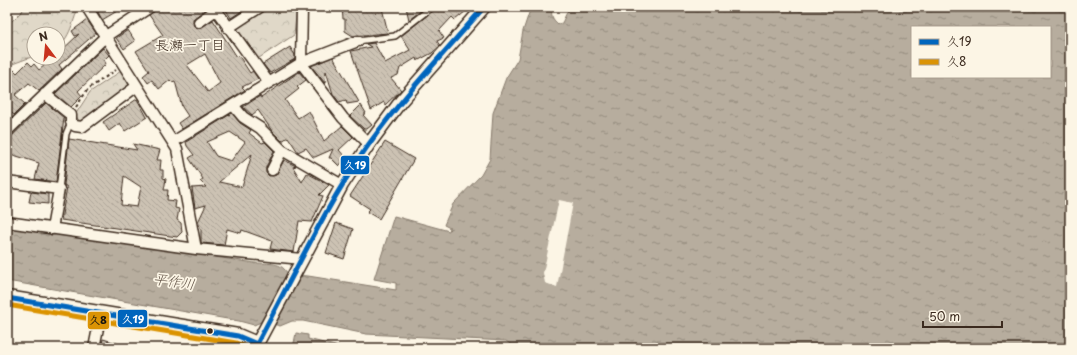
<svg xmlns="http://www.w3.org/2000/svg" width="1077" height="355" viewBox="0 0 1077 355" font-family="'Playpen Sans','Klee One',sans-serif">
<style>
.forest{fill:url(#forest-crowns);stroke:#8e8173}
.water{fill:url(#water-ripples);stroke:#85796b;fill-rule:evenodd}
.pier{fill:#fcf5e5}
.building{fill:url(#building-back-hatch);stroke:#3b2a1e;fill-rule:evenodd}
.lines{fill:none;stroke-linecap:round;stroke-linejoin:round}
.service-casing{stroke:#3b2a1e;stroke-width:8}
.minor-casing{stroke:#3b2a1e;stroke-width:13}
.tertiary-casing{stroke:#3b2a1e;stroke-width:15}
.secondary-casing{stroke:#3b2a1e;stroke-width:17}
.path{stroke:#3b2a1e;stroke-width:2;stroke-dasharray:3 3;stroke-linecap:butt}
.service{stroke:#fcf5e5;stroke-width:5}
.minor{stroke:#fcf5e5;stroke-width:10}
.tertiary{stroke:#fcf5e5;stroke-width:12}
.secondary{stroke:#fcf5e5;stroke-width:14}
.bus-1-casing{stroke:#fcf5e5;stroke-width:8}
.bus-2-casing{stroke:#fcf5e5;stroke-width:8}
.bus-1{stroke:#0065bd;stroke-width:5}
.bus-2{stroke:#db9304;stroke-width:5}
.bus-dot{fill:#3b2a1e;stroke:#fcf5e5;stroke-width:1.5}
.labels{text-anchor:middle;dominant-baseline:central;stroke-width:3.5;stroke-linejoin:round;paint-order:stroke}
.neighbourhood-label{font-size:14px;fill:#3b2a1e;stroke:#fcf5e5}
.water-label{font-size:14px;font-style:italic;fill:#605144;stroke:#fcf5e5}
.line-badge{stroke:#fcf5e5;stroke-width:1.5}
.badge-label{font-size:11px;text-anchor:middle;font-weight:bold;fill:#fff}
.pale-badge-label{font-size:11px;text-anchor:middle;font-weight:bold;fill:#111}
</style>
<defs>
<pattern id="forest-crowns" width="20" height="18" patternUnits="userSpaceOnUse"><rect width="20" height="18" fill="#e0d8c8"/><path d="M2 6a3 3 0 1 1 6 0M12 15a3 3 0 1 1 6 0" fill="none" stroke="#c1baab"/></pattern>
<pattern id="water-ripples" width="26" height="14" patternUnits="userSpaceOnUse"><rect width="26" height="14" fill="#b7ad9e"/><path d="M2 4q2-2 4 0t4 0M15 11q2-2 4 0t4 0" fill="none" stroke="#968d80"/></pattern>
<pattern id="building-back-hatch" width="6" height="6" patternUnits="userSpaceOnUse"><rect width="6" height="6" fill="#ccc2b3"/><path d="M-1 5l2 2M0 0l6 6M5-1l2 2" fill="none" stroke="#b0a79a"/></pattern>
</defs>
<rect width="100%" height="100%" fill="#fcf5e5"/>
<filter id="ink" filterUnits="userSpaceOnUse"><feTurbulence type="fractalNoise" baseFrequency=".025" numOctaves="2"/><feDisplacementMap in="SourceGraphic" scale="8" xChannelSelector="R" yChannelSelector="G"/><feConvolveMatrix kernelMatrix="1 2 1 2 8 2 1 2 1" color-interpolation-filters="sRGB"/></filter>
<g filter="url(#ink)">
<path class="forest" d="M26 7H78C75 17 68 42 58 46V34H34V56L7 66V26Z
M269 7H297L294 35 256 60 234 30Z
M121 71 130 87 81 123 75 115 90 92Z"/>
<path class="water" d="M531 7H553C550 14 552 19 558 24L562 23 568 10 566 7H1070V348H516L506 341 366 334 303 321H292L280 326 263 321 254 325 239 321 7 281V226L255 263C269 264 282 261 288 275L308 276 396 290V283L374 279 394 216 449 231 450 228 444 225 453 204 481 175 490 159 493 113 506 78 518 59 523 31ZM912 27H1050V77H912Z
M296 333 308 335V339L343 348H293Z"/>
<path class="pier" d="M559 200 573 203 557 287 545 283 543 273Z"/>
<path class="building" d="M98 7H124L102 20 98 12 100 10Z
M156 7H204L206 9 193 19 194 26 200 28 213 20 237 57 239 56 250 73 253 71 258 79 242 87 245 90 182 129 178 123 188 116 182 107 175 81 172 82 170 80 159 89 152 80 148 83 143 76 149 71 136 51 163 35 149 15 156 10ZM205 54 220 83 208 92 187 65Z
M224 7H248L231 18Z
M342 7 382 8 388 33 353 36 345 31V19H343Z
M406 7H426L409 20Z
M436 7H471L455 20 452 17 439 31 444 38 437 41 440 46 432 53 417 61 416 58 400 68 398 75 391 78 401 90 385 105 384 102 371 110 351 51 371 47 366 44 374 43 385 63 410 50 401 36 434 10Z
M87 20 96 33 59 65 62 69 39 91 29 83 15 95 25 104 14 115 7 109V77L14 70 17 73 28 62 32 66 34 64 39 70 52 59 58 58V54L79 34 75 36 72 31Z
M128 30 135 41 124 49 116 38Z
M290 47 295 55V59L270 73 263 64Z
M103 48 109 55 104 60 106 64 78 91 82 96 71 107 55 94Z
M333 57 359 102 347 104 346 100 339 102 333 94 326 71 325 83 311 66Z
M299 72 306 80 297 87 299 89 285 100 298 118 309 111 324 141 342 126 353 137 339 150 346 158 339 166 331 158H329L333 149 315 157H313L306 148 298 152 288 137 282 141 272 131 258 110 252 115 243 107 260 96 261 98Z
M137 99 147 117 125 131 120 123 109 131 103 122Z
M46 103 64 118 56 182 35 179 39 163 7 153V141Z
M361 105 366 113 363 115 372 125 367 129H364L350 116Z
M232 113 240 123 251 130 249 133 262 143 265 142 274 151 266 167V173L269 176 276 175 284 160 296 166 293 167 302 182 307 173 329 185 319 195 323 196 312 222 299 221 294 252 270 249 272 241 242 230 241 233 227 229 224 245 201 243V230L198 222 206 205 195 208 192 188 206 187 200 181 203 179 189 158 194 155 187 146 186 142ZM230 132 245 142 231 161 216 156 207 142ZM252 154 242 187 219 182Z
M69 139 137 150 133 144 160 150 157 160H161L160 170H163V178L166 179 164 190H168L167 200 176 201 175 208 179 209 177 220 181 223 182 232 177 237 61 220 67 187 64 185ZM124 176 141 187 137 207 121 205Z
M385 142 414 159 379 219 367 212 370 209 350 196Z
M31 192 48 194V204L29 202Z
M336 223 353 229 344 259 326 253Z
M103 339 127 346V348H101Z"/>
<g class="lines">
<g class="service-casing">
<path id="service" d="M358 41 395 36 432 7
M59 189 66 134 71 122"/>
</g>
<g class="minor-casing">
<path id="minor" d="M89 7 88 9 177 149 196 249
M214 7 269 83
M302 7 301 63 343 118 369 144
M199 22 216 10
M228 28 260 7
M45 94 71 115V122L75 126 82 127 137 86
M233 105 243 117 260 128 282 150 342 185
M7 131 106 36 150 7
M173 142 301 63 358 41
M272 170 282 150
M7 182 59 189 52 229
M7 222 196 249 302 259
M94 348 99 323"/>
</g>
<g class="tertiary-casing">
<path id="tertiary" d="M257 344 342 185 369 144 401 101 484 7"/>
</g>
<g class="secondary-casing">
<path id="secondary" d="M7 298 238 336 257 344"/>
</g>
<path class="path" d="M76 107 88 89 116 70"/>
<use href="#service" class="service"/>
<use href="#minor" class="minor"/>
<use href="#tertiary" class="tertiary"/>
<use href="#secondary" class="secondary"/>
<g class="bus-1-casing">
<path id="bus-1" d="M7 298 238 336 257 344
M257 344C293 277 325 206 369 144 404 95 445 52 484 7"/>
</g>
<g class="bus-2-casing">
<path id="bus-2" d="M7 305 236 343 248 348"/>
</g>
<use href="#bus-1" class="bus-1"/>
<use href="#bus-2" class="bus-2"/>
</g>
</g>
<circle class="bus-dot" cx="210" cy="331" r="3.5"/>
<g class="labels">
<g class="neighbourhood-label">
<text x="190" y="44">長瀬一丁目</text>
</g>
<g class="water-label">
<text transform="translate(174 281) rotate(8)">平作川</text>
</g>
</g>
<g class="line-badge">
<rect x="340" y="155" width="30" height="20" rx="4" fill="#0065bd"/>
<rect x="117" y="309" width="31" height="19" rx="4" fill="#0065bd"/>
<rect x="87" y="311" width="23" height="19" rx="4" fill="#db9304"/>
</g>
<g class="badge-label">
<text x="355" y="169">久19</text>
<text x="133" y="323">久19</text>
</g>
<g class="pale-badge-label">
<text x="98" y="324">久8</text>
</g>
<rect width="1077" height="355" fill="none" stroke="#fcf5e5" stroke-width="24"/>
<rect x="12" y="12" width="1053" height="331" fill="none" stroke="#3b2a1e" stroke-width="1.5" filter="url(#ink)"/>
<rect x="911" y="26" width="140" height="52" fill="#fcf5e5" stroke="#afa495"/>
<rect x="919" y="39" width="20" height="6" fill="#0065bd" stroke="#afa495"/>
<text x="947" y="46" font-size="12" fill="#3b2a1e">久19</text>
<rect x="919" y="59" width="20" height="6" fill="#db9304" stroke="#afa495"/>
<text x="947" y="66" font-size="12" fill="#3b2a1e">久8</text>
<g transform="translate(46 46) rotate(344)"><circle r="19" fill="#fcf5e5" stroke="#afa495"/>
<path d="M0-3L7 15L0 10L-7 15Z" fill="#c8321e"/>
<text y="-6" font-size="11" font-weight="bold" text-anchor="middle" fill="#3b2a1e">N</text>
</g>
<path d="M923 321v6h79v-6" fill="none" stroke="#3b2a1e" stroke-width="2"/>
<text x="929" y="321" font-size="12" fill="#3b2a1e" stroke="#fcf5e5" stroke-width="3" paint-order="stroke">50 m</text>
</svg>
